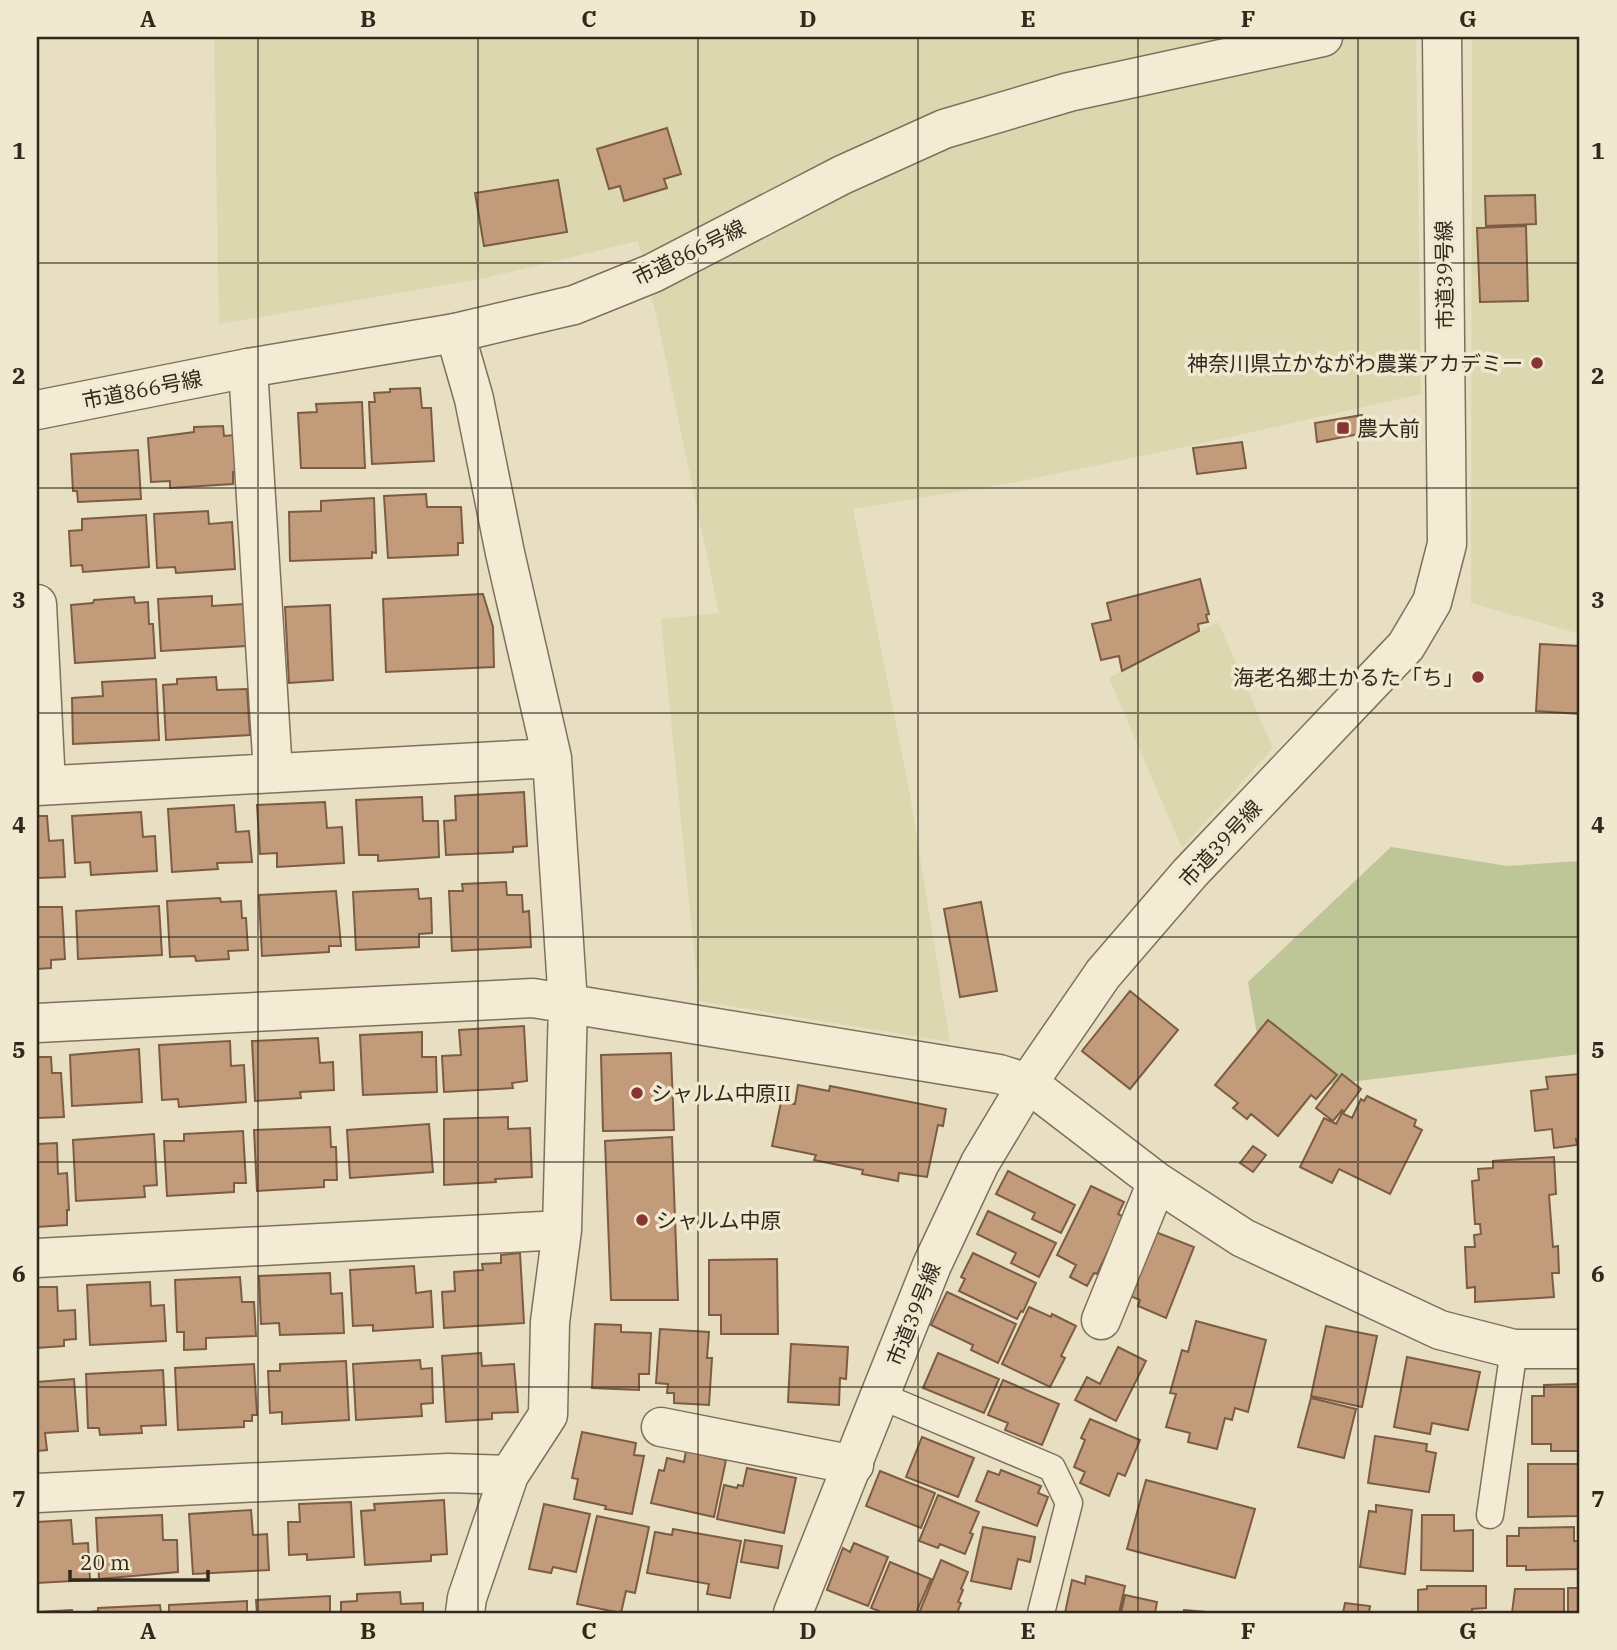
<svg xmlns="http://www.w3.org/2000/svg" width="1617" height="1650" viewBox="0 0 1617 1650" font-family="'IBM Plex Serif','Noto Sans JP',serif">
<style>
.farmland{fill:#ddd7b0}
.green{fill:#bec597}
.building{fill:#c29b7b;stroke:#7c5c43;stroke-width:2}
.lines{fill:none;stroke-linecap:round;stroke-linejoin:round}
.service-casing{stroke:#80705b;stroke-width:29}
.minor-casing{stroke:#80705b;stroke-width:41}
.tertiary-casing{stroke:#80705b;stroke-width:41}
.service{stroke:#f4ebd4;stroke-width:26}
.minor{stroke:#f4ebd4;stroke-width:38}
.tertiary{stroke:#f4ebd4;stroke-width:38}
.grid{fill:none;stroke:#31281e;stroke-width:2;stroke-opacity:0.55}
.poi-dot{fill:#883432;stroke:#f1e8d0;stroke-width:2.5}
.labels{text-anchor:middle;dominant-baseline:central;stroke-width:7;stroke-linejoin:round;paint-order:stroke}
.street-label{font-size:21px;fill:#31281e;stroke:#f1e8d0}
.poi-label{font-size:21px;fill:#31281e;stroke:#f1e8d0;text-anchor:start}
.neatline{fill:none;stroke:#31281e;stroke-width:2.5}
.grid-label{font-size:23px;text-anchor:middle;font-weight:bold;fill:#31281e}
</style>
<rect width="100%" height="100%" fill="#e8dec2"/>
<path class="farmland" d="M214 37H368L385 39 393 37H1416L1421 394 1190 446 1016 482 853 509 910 795 950 1042 699 1001 661 619 719 613 658 323 638 241 485 278 219 324Z
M1472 37H1580V634L1471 603Z
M1218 622 1273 748 1182 848 1109 678Z"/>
<path class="green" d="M1391 847 1507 866 1580 861V1054L1300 1088 1265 1081 1248 982Z"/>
<path class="building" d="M667 128 681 174 664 179 667 188 624 201 620 186 609 189 597 149Z
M558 180 567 232 484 246 475 193Z
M1535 195 1536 224 1486 226 1485 196Z
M1526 226 1528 301 1480 302 1477 228Z
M420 388 422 408H431L434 461 372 464 369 402H375L374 393 390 392V389Z
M362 402 365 468H301L298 413 317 412 316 404Z
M1362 415 1365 433 1317 442 1315 423Z
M223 426 224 436 234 435 236 472H233V484L170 488V481L151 482 148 438 194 432V427Z
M1242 442 1246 468 1197 474 1193 448Z
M138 450 141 499 78 502 77 491H73L71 454Z
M426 494 427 507H461L463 543H458V555L388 558 384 496Z
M374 498 376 553 372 552V558L290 561 289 512 321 511V501Z
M208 511 209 524 232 522 235 569 176 573 175 567 157 568 154 514Z
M146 515 149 567 83 572 82 565 71 566 69 531 82 530V519Z
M1200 579 1209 614 1206 615 1208 622 1198 624 1199 631 1122 671 1119 656 1101 660 1092 624 1111 620 1107 603Z
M483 594 493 627 494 667 386 672 383 599Z
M212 596V606L244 604 246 646 161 651 158 599Z
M134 597 135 603 148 602 149 624H153L155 658 75 663 71 605 93 603 94 600Z
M330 605 333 680 289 683 285 607Z
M1540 644 1580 646V714L1536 711Z
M216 677 217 690 247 689 250 735 166 740 163 685 177 684V679Z
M156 679 159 740 73 744 72 698 103 696 102 682Z
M524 792 527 846 513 847V852L446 855 444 821 456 820 455 796Z
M422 797 423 821H438L439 857 378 861V855H359L356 800Z
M325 802 327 828 342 827 344 863 277 867V853L260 854 257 805Z
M234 805 236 832 249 831 252 862 217 863 218 869 172 872 168 809Z
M141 812 143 837 155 836 157 871 91 875 90 862 75 863 72 816Z
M37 816H47L49 841 63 840 65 877 37 878Z
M506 882 507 895H522L523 912 529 911 531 947 452 951 449 891H463L462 884Z
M418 889 419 899 431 898 432 933 419 934V947L356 950 353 892Z
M336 891 341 946H329V952L262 956 259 895Z
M220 898 221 902 241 901 242 918H246L248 950 228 951 229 959 196 961 195 956 170 957 167 901Z
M981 902 997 991 960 997 944 909Z
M159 906 162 955 78 959 76 911Z
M37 907H62L65 959 51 960V968L37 969Z
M1130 991 1178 1030 1130 1089 1082 1051Z
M1268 1020 1337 1075 1316 1099 1311 1095 1278 1136 1251 1114 1247 1119 1233 1108 1238 1103 1215 1085Z
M524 1026 527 1081 512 1083 513 1088 444 1092 442 1056 461 1055 459 1030Z
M422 1032V1057H436L437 1092 363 1095 360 1035Z
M318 1038 320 1063 333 1062 334 1090 300 1092 301 1098 255 1101 252 1041Z
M230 1041 231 1066 244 1065 246 1102 179 1107 178 1099 162 1100 159 1045Z
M139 1049 142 1102 72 1106 70 1055Z
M671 1053 674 1130 603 1131 601 1055Z
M37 1057H51L52 1073H61L64 1117 37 1118Z
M1342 1074 1361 1089 1344 1112 1342 1110 1333 1121 1316 1108Z
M1580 1074V1139H1576L1577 1145 1554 1148 1552 1129 1535 1131 1531 1091 1548 1089 1546 1077Z
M798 1085 829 1091 830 1086 946 1109 943 1126 938 1125 927 1177 899 1173 898 1181 862 1174 863 1170 814 1160 816 1155 772 1146 781 1102 795 1104Z
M1367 1096 1416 1120 1414 1126 1422 1130 1390 1194 1339 1169 1332 1183 1300 1167 1324 1118 1336 1124 1342 1113 1352 1118 1361 1099 1364 1101Z
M508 1117V1129L530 1128 532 1177 495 1179 496 1182 444 1185V1119Z
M429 1124 433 1172 350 1178 347 1130Z
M330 1127 331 1147H336L337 1180H324V1187L257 1191 254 1130Z
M243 1131 246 1183H234V1192L167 1196 164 1141H184V1134Z
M154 1134 157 1185 144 1186 145 1197 76 1201 73 1140Z
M672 1137 678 1300H611L605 1141Z
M57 1143 58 1174 67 1173 69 1210H67V1225L37 1227V1144Z
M1253 1146 1266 1155 1253 1172 1240 1163Z
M1554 1157 1556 1194 1549 1195 1553 1247 1558 1246 1559 1273H1552L1554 1297 1475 1302V1287L1467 1288 1465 1247H1475L1474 1235 1481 1234 1480 1224H1475L1472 1181 1479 1180 1478 1169 1493 1168V1161Z
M1008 1171 1075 1205 1061 1233 1032 1219 1035 1213 996 1194Z
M1091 1186 1124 1202 1118 1214 1124 1217 1097 1274 1094 1273 1087 1286 1070 1277 1076 1265 1057 1255Z
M988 1211 1056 1243 1039 1277 1011 1263 1016 1253 977 1234Z
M1153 1231 1194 1247 1166 1318 1138 1306 1140 1300 1128 1295Z
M520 1253 524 1323 444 1328 442 1292 455 1291 454 1272 483 1270 482 1264 501 1263V1255Z
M973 1253 1036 1283 1023 1312 1021 1311 1017 1319 959 1291 965 1279 961 1277Z
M777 1259 778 1334H721V1315H709V1260Z
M414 1266 416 1293 431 1291 433 1327 373 1331V1325L353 1326 350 1270Z
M330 1273 331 1294 342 1293 344 1333 280 1335 279 1323 261 1324 259 1276Z
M240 1277 242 1302H254L256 1336 206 1338V1349L184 1350V1332H177L175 1280Z
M150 1282 151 1306 164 1305 166 1341 90 1345 87 1285Z
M37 1287H57L58 1311 75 1310 76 1339 64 1340V1346L37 1348Z
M947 1292 1016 1324 998 1363 971 1350 973 1345 931 1325Z
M1029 1307 1051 1317 1052 1314 1076 1326 1061 1356 1065 1358 1050 1387 1002 1364Z
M1196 1321 1266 1340 1248 1412 1235 1408 1232 1420 1225 1418 1217 1449 1188 1442 1190 1433 1166 1427 1176 1394 1170 1393 1182 1350 1188 1352Z
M595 1324 621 1325V1332L651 1333 649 1374H639V1390L592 1388Z
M1326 1326 1377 1336 1362 1407 1311 1396Z
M660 1329 709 1332 707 1358H712L709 1405 674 1403V1393H667L668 1384 656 1383Z
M791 1344 848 1347 846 1379 840 1378 839 1405 788 1402Z
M1118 1347 1146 1361 1116 1421 1075 1400 1087 1377 1100 1384Z
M481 1353 482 1366 514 1364 518 1412 492 1413V1419L446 1422 442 1356Z
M938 1353 999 1379 984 1413 923 1388Z
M1407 1357 1480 1372 1468 1430 1432 1423 1430 1434 1394 1427Z
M420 1360 421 1369 432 1368 433 1403 421 1404 422 1416 356 1420 353 1364Z
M346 1361 349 1420 282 1424V1412L270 1413 268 1371H280V1364Z
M254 1364 257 1415H252V1421H244V1427L178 1430 175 1368Z
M163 1370 166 1425 141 1426 142 1433 100 1435 99 1428H88L86 1374Z
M74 1379 78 1431 45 1433 47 1450 37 1451V1382Z
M1003 1380 1059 1404 1042 1445 1005 1430 1008 1423 988 1415Z
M1578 1384 1580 1427H1578V1451H1551V1444H1532V1396H1544V1385Z
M1311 1398 1356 1409 1344 1458 1298 1447Z
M1090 1419 1140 1440 1125 1476 1118 1473 1109 1496 1080 1483 1085 1472 1074 1467 1085 1440 1081 1438Z
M582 1432 636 1443 634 1455 644 1456 632 1514 605 1509 606 1506 574 1499 578 1479 572 1478Z
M1375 1436 1427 1444 1426 1451 1436 1453 1429 1492 1368 1483Z
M922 1437 974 1458 958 1497 906 1477Z
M686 1451 726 1460 714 1517 651 1503 659 1470 664 1471 667 1458 684 1462Z
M1528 1464H1580V1516L1528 1517Z
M747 1468 796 1478 784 1533 717 1519 724 1485 737 1488 738 1485 743 1486Z
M1001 1470 1041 1486 1038 1493 1048 1497 1037 1526 976 1501 988 1471 999 1475Z
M880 1471 935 1493 921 1528 866 1506Z
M1146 1480 1255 1509 1235 1578 1127 1549Z
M938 1495 979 1512 970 1533 973 1534 965 1554 940 1544 938 1548 919 1541Z
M444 1500 447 1554 431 1555V1561L365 1565 361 1511 375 1510 374 1504Z
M351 1502 354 1557 307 1560V1554L289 1555 288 1522H300L299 1504Z
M544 1504 590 1514 576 1572 553 1567 551 1573 529 1569Z
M1376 1505 1412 1510 1405 1574 1360 1567 1369 1511 1376 1512Z
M251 1510 253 1535 267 1534 269 1570 193 1574 189 1514Z
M162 1515 163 1540H177L178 1572 99 1579 96 1518Z
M1422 1515H1454V1531L1473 1530V1571L1421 1570Z
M597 1516 649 1527 635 1593 626 1591 621 1613 577 1604Z
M71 1520 73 1544 88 1543 90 1580 37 1583V1522Z
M983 1527 1035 1537 1030 1562 1018 1559 1011 1589 971 1581Z
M1574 1527V1541H1579L1580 1569 1526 1570V1566H1507V1536H1519V1528Z
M673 1529 741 1541 730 1598 707 1594 709 1584 647 1573 655 1532 672 1535Z
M745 1540 782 1546 778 1568 741 1562Z
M854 1543 888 1557 868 1606 827 1590 843 1548 850 1552Z
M941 1560 968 1572 961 1589 963 1590 958 1602 961 1603 957 1613H919Z
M890 1562 931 1579 916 1613H884L871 1608Z
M1086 1576 1125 1586 1119 1613H1065L1072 1580 1085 1584Z
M1427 1586H1486V1608L1472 1609V1613H1418V1590L1427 1589Z
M1568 1588H1580V1613H1568Z
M1515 1589H1564V1613H1512Z
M400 1592 401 1604 423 1603V1613H341V1602L357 1601V1594Z
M1125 1595 1157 1602 1155 1613H1121Z
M330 1596V1613H257L256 1600Z
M247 1601V1613H169V1605Z
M1345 1603 1370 1606 1369 1613H1343Z
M160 1605 161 1613H81L98 1611V1608Z
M72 1610 73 1613H37V1612Z
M1184 1610 1218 1613H1184Z"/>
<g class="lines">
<g class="service-casing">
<path id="service" d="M881 1396 1052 1468 1069 1503 1041 1613
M1490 1515 1514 1349"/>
</g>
<g class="minor-casing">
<path id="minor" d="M455 333 474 399 505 553 552 758 568 1004 562 1230 550 1322 548 1415 509 1475 467 1598 465 1613
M248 368 273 773
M37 604 46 785
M37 786 552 758
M37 1023 533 998 999 1074 1028 1083 1157 1182 1243 1238 1440 1330 1514 1349H1580
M37 1258 562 1230
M1101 1320 1157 1182
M661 1427 854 1465
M37 1493 448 1473 509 1475"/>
</g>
<g class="tertiary-casing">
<path id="tertiary" d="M37 410 248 368 455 333 574 305 653 273 842 175 944 129 1069 92 1323 37
M793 1613 932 1265 980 1163 1028 1083 1103 974 1190 873 1406 646 1432 602 1447 544 1442 37"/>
</g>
<use href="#service" class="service"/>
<use href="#minor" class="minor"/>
<use href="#tertiary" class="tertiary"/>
</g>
<path class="grid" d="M258 37V1613M478 37V1613M698 37V1613M918 37V1613M1138 37V1613M1358 37V1613M37 263H1580M37 488H1580M37 713H1580M37 937H1580M37 1162H1580M37 1387H1580"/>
<g class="poi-dot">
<circle cx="1537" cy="363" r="7"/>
<rect x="1336" y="421" width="14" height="14" rx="3.5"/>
<circle cx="1478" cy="677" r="7"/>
<circle cx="637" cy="1093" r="7"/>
<circle cx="642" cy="1220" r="7"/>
</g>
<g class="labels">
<g class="street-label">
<text transform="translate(689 252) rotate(-26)">市道866号線</text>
<text transform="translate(1444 275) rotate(-91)">市道39号線</text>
<text transform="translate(142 389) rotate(-11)">市道866号線</text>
<text transform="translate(1220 843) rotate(-47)">市道39号線</text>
<text transform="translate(913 1314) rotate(-68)">市道39号線</text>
</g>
<g class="poi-label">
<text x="1523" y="363" text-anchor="end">神奈川県立かながわ農業アカデミー</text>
<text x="1357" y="428">農大前</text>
<text x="1464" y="677" text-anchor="end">海老名郷土かるた「ち」</text>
<text x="651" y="1093">シャルム中原II</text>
<text x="656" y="1220">シャルム中原</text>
</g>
</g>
<rect width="1617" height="1650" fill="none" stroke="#f1e8d0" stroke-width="77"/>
<path d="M70 1570v10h138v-10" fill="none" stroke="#31281e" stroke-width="3.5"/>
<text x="80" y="1570" font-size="21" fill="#31281e" stroke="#f1e8d0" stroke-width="5" paint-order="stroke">20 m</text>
<rect x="38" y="38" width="1540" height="1574" class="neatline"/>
<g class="grid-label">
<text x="148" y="27">A</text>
<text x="368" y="27">B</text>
<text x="589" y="27">C</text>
<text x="808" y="27">D</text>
<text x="1028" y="27">E</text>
<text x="1248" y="27">F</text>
<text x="1468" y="27">G</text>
<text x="19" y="159">1</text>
<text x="1598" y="159">1</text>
<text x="19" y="384">2</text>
<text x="1598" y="384">2</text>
<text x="19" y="608">3</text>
<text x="1598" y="608">3</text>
<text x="19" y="833">4</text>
<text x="1598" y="833">4</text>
<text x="19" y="1058">5</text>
<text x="1598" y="1058">5</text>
<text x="19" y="1282">6</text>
<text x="1598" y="1282">6</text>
<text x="19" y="1507">7</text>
<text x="1598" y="1507">7</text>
<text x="148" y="1639">A</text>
<text x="368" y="1639">B</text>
<text x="589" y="1639">C</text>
<text x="808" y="1639">D</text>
<text x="1028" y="1639">E</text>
<text x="1248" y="1639">F</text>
<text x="1468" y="1639">G</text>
</g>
</svg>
